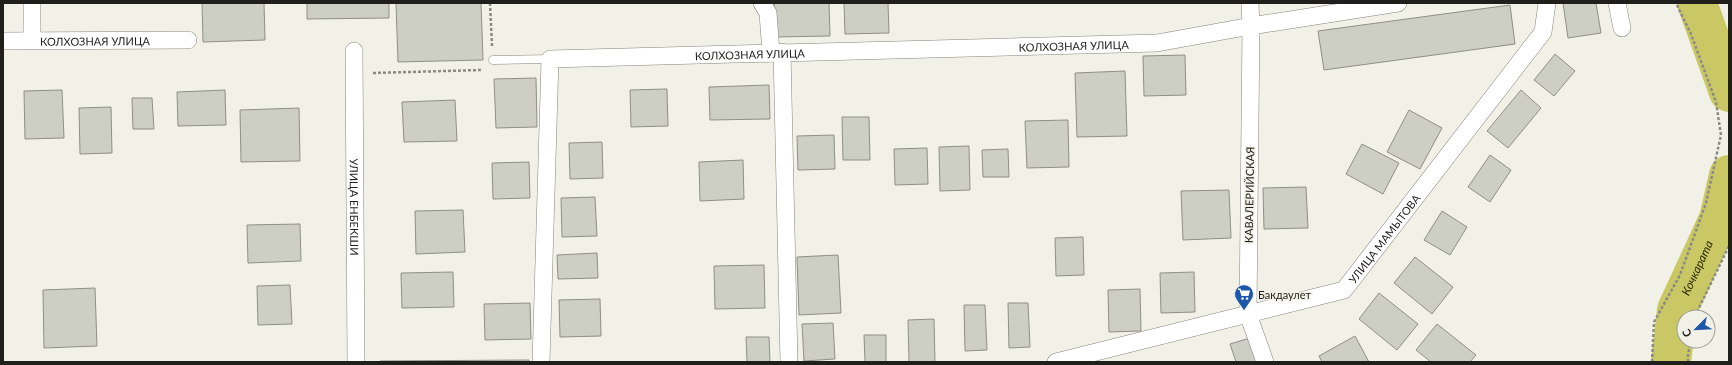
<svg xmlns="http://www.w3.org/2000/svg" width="1732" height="365" viewBox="0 0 1732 365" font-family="Lato,sans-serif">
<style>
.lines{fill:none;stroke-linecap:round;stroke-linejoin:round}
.river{stroke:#cac865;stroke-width:40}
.building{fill:#cdcec4;stroke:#8f8f87}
.lane-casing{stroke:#84857c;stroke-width:9}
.street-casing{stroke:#84857c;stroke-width:18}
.path{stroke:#8b8b84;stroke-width:2.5;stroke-dasharray:3 2;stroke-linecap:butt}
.lane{stroke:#fff;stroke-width:8}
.street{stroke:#fff;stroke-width:17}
.labels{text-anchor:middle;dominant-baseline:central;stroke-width:3;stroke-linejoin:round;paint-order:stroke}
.street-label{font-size:11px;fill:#1f1f1b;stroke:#f1f1e8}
.poi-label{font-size:11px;fill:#1f1f1b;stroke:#f1f1e8;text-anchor:start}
.water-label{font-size:12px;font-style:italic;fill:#2e2d01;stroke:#f1f1e8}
</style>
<rect width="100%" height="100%" fill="#f1f1e8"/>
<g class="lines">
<g class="river">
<path d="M1697 3 1729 92"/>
<path id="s1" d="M1671 362 1677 310 1719 219 1729 175"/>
</g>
</g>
<path class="building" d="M202 3H264L265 40 203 42Z
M307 3H389V18L307 19Z
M396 3H481L483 60 398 62Z
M774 3H829L830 36 775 37Z
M844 3H888L889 33 845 34Z
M1563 3H1596L1601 33 1568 38Z
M1510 5 1515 44 1324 70 1318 31Z
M1555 54 1575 71 1554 96 1534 80Z
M1185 55 1186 95 1144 96 1143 56Z
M1125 71 1127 136 1077 137 1075 73Z
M536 78 537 127 496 128 494 79Z
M769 85 770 119 710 120 709 87Z
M667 89 668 126 631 127 630 90Z
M62 90 64 138 25 139 24 91Z
M225 90 226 125 178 126 177 92Z
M1521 90 1541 108 1508 148 1487 131Z
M132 98H152L154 129H133Z
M455 100 457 141 404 142 402 102Z
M111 107 112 153 80 154 79 108Z
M299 108 300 161 241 162 240 110Z
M1409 110 1442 128 1420 169 1387 152Z
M842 117H869L870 160H843Z
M1068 120 1069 167 1027 168 1025 121Z
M834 135 835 169 798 170 797 136Z
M602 142 603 178 570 179 569 143Z
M1362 144 1399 163 1383 194 1346 174Z
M969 146 970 190 940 191 939 147Z
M927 148 928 184 895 185 894 149Z
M1008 149 1009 177H983L982 150Z
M1490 155 1511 170 1490 202 1468 187Z
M743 160 744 199 700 201 699 162Z
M529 162 530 198 493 199 492 163Z
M1306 187 1308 228 1264 229 1263 188Z
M1229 190 1231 238 1183 240 1181 191Z
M595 197 597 236 562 237 561 198Z
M463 210 465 252 416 254 415 211Z
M1442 211 1467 227 1450 255 1424 240Z
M300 224 301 261 248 263 247 225Z
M1083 237 1084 275 1056 276 1055 238Z
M597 253 598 278 558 279 557 255Z
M838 255 841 313 799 315 797 257Z
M1415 257 1453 287 1432 314 1394 283Z
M764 265 765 308 715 309 714 266Z
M453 272 454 307 402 308 401 273Z
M1194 272 1195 312 1161 313 1160 273Z
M290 285 292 324 258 325 257 286Z
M95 288 97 346 44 348 43 290Z
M1140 289 1141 331 1109 332 1108 290Z
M1379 293 1418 324 1397 350 1359 319Z
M600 299 601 336 560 337 559 300Z
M530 303 531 339 485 340 484 304Z
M1008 303H1028L1030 347 1009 348Z
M964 305H985L987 350 965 351Z
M934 319 935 362H909L908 320Z
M833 323 835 359 804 361 802 324Z
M1437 324 1476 355 1470 362H1431L1416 350Z
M864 335H886V362H865Z
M1355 336 1369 362H1322L1319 356Z
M746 337H769L770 362H747Z
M1250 338 1257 362H1236L1230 344Z
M529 360V362H380V361Z"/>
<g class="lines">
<g class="lane-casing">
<path id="lane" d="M493 60 550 59"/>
</g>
<g class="street-casing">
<g id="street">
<path d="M32 3V40"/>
<path d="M762 3 768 13 771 53"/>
<path d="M1250 3 1251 26 1398 3"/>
<path d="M1617 3 1622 28"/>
<path id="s2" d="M3 41 188 40"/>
<path id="s3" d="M354 51 356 362"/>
<path d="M782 52 789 362"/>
<path id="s4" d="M541 362 550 59 1157 43 1251 26 1248 314 1265 362"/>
<path id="s5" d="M1056 362 1344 290 1543 32 1547 3"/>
</g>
</g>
<path class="path" d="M490 3 492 46
M373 73 481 70
M1696 317 1698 310 1729 246
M1652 362 1654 322 1680 275 1706 203 1721 135 1716 102 1691 34 1676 3
M1688 362V354L1691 341"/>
<use href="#lane" class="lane"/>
<use href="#street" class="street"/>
</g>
<defs>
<g id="supermarket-pin" transform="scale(1)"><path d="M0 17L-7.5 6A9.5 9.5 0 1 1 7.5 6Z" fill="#1d58aa" stroke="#f1f1e8"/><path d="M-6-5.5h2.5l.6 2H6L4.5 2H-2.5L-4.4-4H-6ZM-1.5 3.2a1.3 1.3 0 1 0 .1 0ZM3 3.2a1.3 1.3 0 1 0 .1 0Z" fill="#fff"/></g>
</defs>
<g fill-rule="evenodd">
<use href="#supermarket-pin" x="1244" y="294"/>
</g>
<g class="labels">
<g class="street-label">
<text stroke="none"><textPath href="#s2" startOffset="92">КОЛХОЗНАЯ УЛИЦА</textPath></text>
<text stroke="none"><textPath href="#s4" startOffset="827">КОЛХОЗНАЯ УЛИЦА</textPath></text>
<text stroke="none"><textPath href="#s4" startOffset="503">КОЛХОЗНАЯ УЛИЦА</textPath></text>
<text transform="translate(1249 195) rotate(-89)">КАВАЛЕРИЙСКАЯ</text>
<text stroke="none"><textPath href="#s3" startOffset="156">УЛИЦА ЕНБЕКШИ</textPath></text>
<text stroke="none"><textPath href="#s5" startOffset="362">УЛИЦА МАМЫТОВА</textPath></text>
</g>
<g class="poi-label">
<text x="1258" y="294">Бакдаулет</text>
</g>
<g class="water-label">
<text stroke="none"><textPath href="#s1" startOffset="99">Кочкарата</textPath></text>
</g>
</g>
<rect width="1732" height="365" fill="none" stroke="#1f1f1b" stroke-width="8"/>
<g transform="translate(1696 329) rotate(246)"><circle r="19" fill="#f1f1e8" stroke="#9d9d96"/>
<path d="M0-3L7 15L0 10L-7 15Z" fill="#1d58aa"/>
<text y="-6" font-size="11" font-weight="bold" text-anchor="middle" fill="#1f1f1b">С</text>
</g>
</svg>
